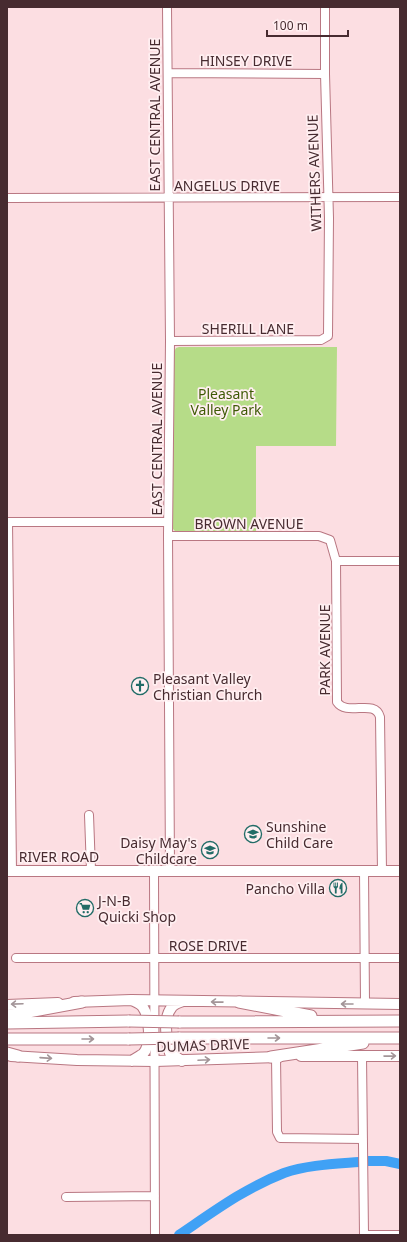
<svg xmlns="http://www.w3.org/2000/svg" width="407" height="1242" viewBox="0 0 407 1242" font-family="'Noto Sans',sans-serif">
<style>
.green{fill:#b6dc88}
.lines{fill:none;stroke-linecap:round;stroke-linejoin:round}
.river{stroke:#40a1f5;stroke-width:10}
.minor-casing{stroke:#b97782;stroke-width:10}
.major-casing{stroke:#b97782;stroke-width:12}
.highway-casing{stroke:#b97782;stroke-width:13}
.minor{stroke:#fff;stroke-width:8}
.major{stroke:#fff;stroke-width:10}
.highway{stroke:#fff;stroke-width:11}
.highway-bridge-casing{stroke:#b97782;stroke-width:13;stroke-linecap:butt}
.highway-bridge{stroke:#fff;stroke-width:11}
.oneway{stroke:#a39598}
.labels{text-anchor:middle;dominant-baseline:central;stroke-width:3.5;stroke-linejoin:round;paint-order:stroke}
.street-label{font-size:14px;fill:#472b30;stroke:#ffeff1}
.park-label{font-size:14px;fill:#3e5a05;stroke:#ffeff1}
.poi-label{font-size:14px;fill:#472b30;stroke:#ffeff1;text-anchor:start}
</style>
<rect width="100%" height="100%" fill="#fcdee2"/>
<path class="green" d="M179 347H337L336 446H256V532H176L173 529 172 355 176 348Z"/>
<g class="lines">
<path class="river" d="M367 1161H386L400 1164
M179 1235C213 1212 245 1188 284 1173 307 1165 334 1164 359 1162"/>
<g class="minor-casing">
<path id="minor" d="M167 7 170 341 168 536 170 870
M168 73 325 74
M7 198 400 197
M170 341 321 340 328 336 329 218 325 74V7
M7 522H168
M8 522 12 871
M168 536H319L330 540 336 561 337 702C347 717 375 698 380 717L382 871
M336 561H400
M89 815 91 870
M154 870 155 1235
M364 870 365 1004
M16 958H400
M362 1056 364 1235
M276 1057 277 1132 280 1138 363 1139
M66 1197 155 1196
M368 1235H400"/>
</g>
<g class="major-casing">
<path id="major" d="M7 871H400
M131 1000C134 1001 139 1003 142 1006 150 1016 152 1044 143 1054 140 1056 136 1058 132 1061
M74 1002 131 1000 400 1004
M7 1005 58 1003
M11 1056 77 1060 155 1061 279 1057
M301 1056H400
M182 1061 170 1053C166 1041 163 1017 172 1007 174 1004 180 1002 183 1001"/>
</g>
<g class="highway-casing">
<path id="highway" d="M239 1002 311 1016
M7 1016 82 1002
M179 1022 400 1021
M7 1023 129 1021
M179 1038H400
M7 1039H129
M7 1053 18 1056
M271 1057 363 1043"/>
</g>
<use href="#minor" class="minor"/>
<use href="#major" class="major"/>
<use href="#highway" class="highway"/>
<g class="highway-bridge-casing">
<path id="highway-bridge" d="M129 1021 179 1022
M129 1039 179 1038"/>
</g>
<use href="#highway-bridge" class="highway-bridge"/>
</g>
<defs><path id="oneway-shaft" d="M-6 0H5M1.5-3L5.5 0L1.5 3" fill="none" stroke-width="1.6" stroke-linecap="round" stroke-linejoin="round"/></defs>
<g class="oneway">
<use href="#oneway-shaft" transform="translate(217 1002) rotate(-179)"/>
<use href="#oneway-shaft" transform="translate(17 1004) rotate(178)"/>
<use href="#oneway-shaft" transform="translate(347 1004) rotate(180)"/>
<use href="#oneway-shaft" transform="translate(274 1038)"/>
<use href="#oneway-shaft" transform="translate(88 1039)"/>
<use href="#oneway-shaft" transform="translate(390 1056) rotate(-1)"/>
<use href="#oneway-shaft" transform="translate(46 1058) rotate(4)"/>
<use href="#oneway-shaft" transform="translate(204 1060) rotate(-3)"/>
</g>
<defs>
<g id="church-ring" transform="scale(0.9)"><circle r="9.5" fill="#ffeff1" stroke="#226c67" stroke-width="1.5"/><path d="M-1.2-6h2.4v3.5h3.3v2.4h-3.3V6h-2.4V-.1h-3.3v-2.4h3.3Z" fill="#226c67"/></g>
<g id="school-ring" transform="scale(0.9)"><circle r="9.5" fill="#ffeff1" stroke="#226c67" stroke-width="1.5"/><path d="M0-5L7-2L0 1L-7-2ZM-4 1L0 2.5L4 1V4Q0 6-4 4Z" fill="#226c67"/></g>
<g id="restaurant-ring" transform="scale(0.9)"><circle r="9.5" fill="#ffeff1" stroke="#226c67" stroke-width="1.5"/><path d="M-5-6h1v4h1v-4h1v4h1v-4h1v5L-1.5 .5V6h-2V.5L-5-1ZM5-6V6H3V1.5H1.5Q1.5-4 5-6Z" fill="#226c67"/></g>
<g id="supermarket-ring" transform="scale(0.9)"><circle r="9.5" fill="#ffeff1" stroke="#226c67" stroke-width="1.5"/><path d="M-6-5.5h2.5l.6 2H6L4.5 2H-2.5L-4.4-4H-6ZM-1.5 3.2a1.3 1.3 0 1 0 .1 0ZM3 3.2a1.3 1.3 0 1 0 .1 0Z" fill="#226c67"/></g>
</defs>
<g fill-rule="evenodd">
<use href="#church-ring" x="140" y="686"/>
<use href="#school-ring" x="253" y="834"/>
<use href="#school-ring" x="210" y="850"/>
<use href="#restaurant-ring" x="338" y="888"/>
<use href="#supermarket-ring" x="85" y="908"/>
</g>
<g class="labels">
<g class="street-label">
<text x="246" y="60">HINSEY DRIVE</text>
<text transform="translate(154 115) rotate(-90)">EAST CENTRAL AVENUE</text>
<text transform="translate(314 173) rotate(-92)">WITHERS AVENUE</text>
<text x="227" y="185">ANGELUS DRIVE</text>
<text x="248" y="328">SHERILL LANE</text>
<text transform="translate(156 439) rotate(-90)">EAST CENTRAL AVENUE</text>
<text x="249" y="523">BROWN AVENUE</text>
<text transform="translate(324 650) rotate(-90)">PARK AVENUE</text>
<text x="59" y="856">RIVER ROAD</text>
<text x="208" y="945">ROSE DRIVE</text>
<text transform="translate(203 1045) rotate(-2)">DUMAS DRIVE</text>
</g>
<g class="park-label">
<text x="226" y="393">Pleasant<tspan x="226" dy="16">Valley Park</tspan></text>
</g>
<g class="poi-label">
<text x="153" y="678">Pleasant Valley<tspan x="153" dy="16">Christian Church</tspan></text>
<text x="266" y="826">Sunshine<tspan x="266" dy="16">Child Care</tspan></text>
<text x="197" y="842" text-anchor="end">Daisy May's<tspan x="197" dy="16">Childcare</tspan></text>
<text x="325" y="888" text-anchor="end">Pancho Villa</text>
<text x="98" y="900">J-N-B<tspan x="98" dy="16">Quicki Shop</tspan></text>
</g>
</g>
<rect width="407" height="1242" fill="none" stroke="#472b30" stroke-width="16"/>
<path d="M267 30v6h81v-6" fill="none" stroke="#472b30" stroke-width="2"/>
<text x="273" y="30" font-size="12" fill="#472b30" stroke="#ffeff1" stroke-width="3" paint-order="stroke">100 m</text>
</svg>
